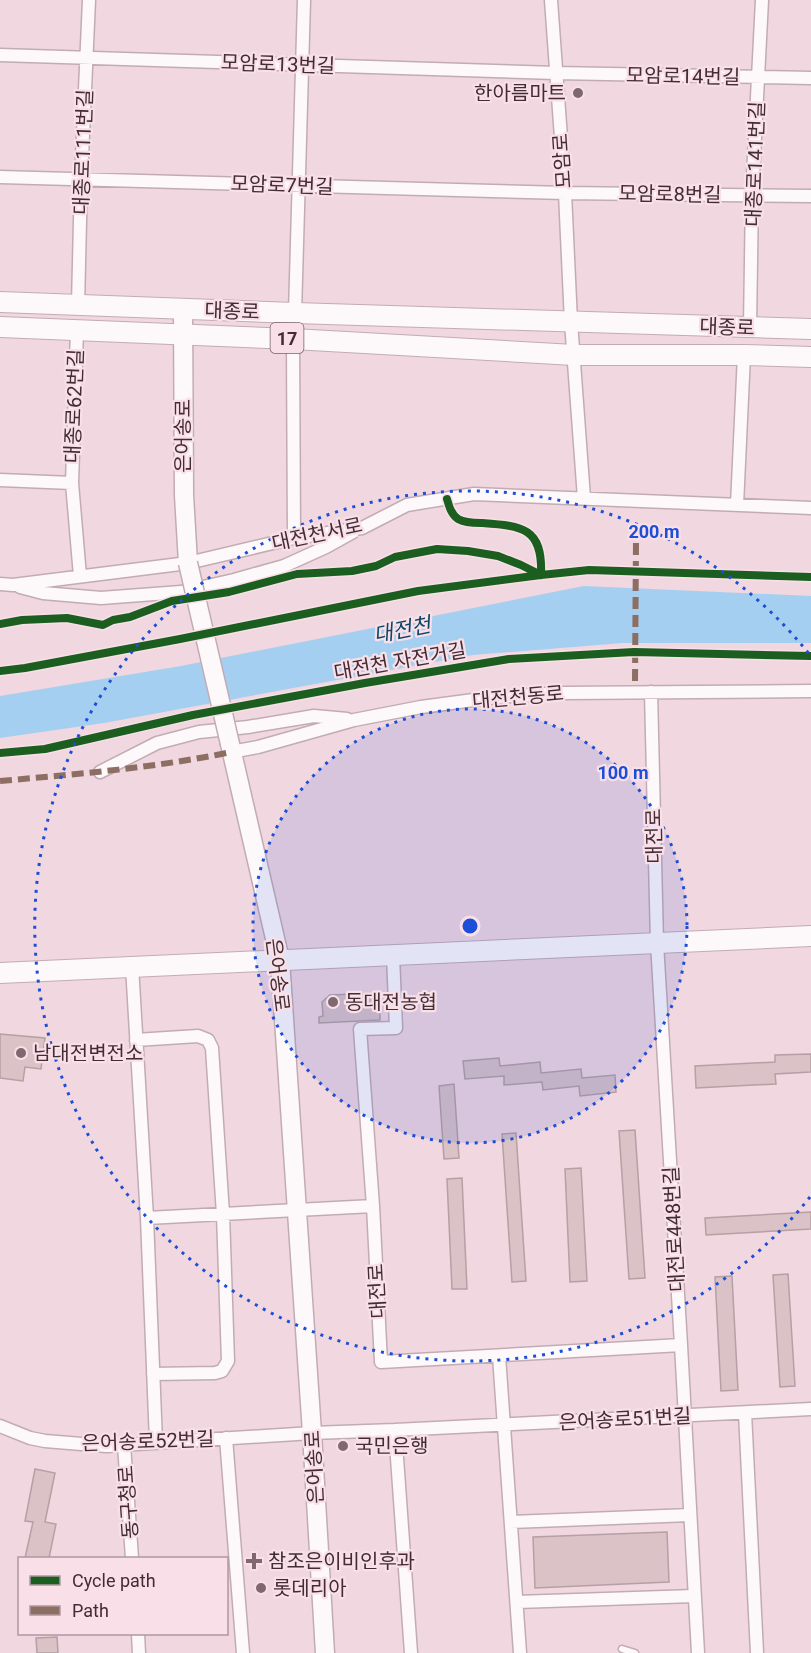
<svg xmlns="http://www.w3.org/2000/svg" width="811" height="1653" viewBox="0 0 811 1653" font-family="Roboto,'Noto Sans KR',sans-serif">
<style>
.water{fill:#a5cff0}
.building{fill:#dac2c6;stroke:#b6a0a4;stroke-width:1.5}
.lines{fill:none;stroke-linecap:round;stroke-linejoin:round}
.service-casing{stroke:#c2acb4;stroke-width:9}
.minor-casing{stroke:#c2acb4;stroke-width:15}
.secondary-casing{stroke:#c2acb4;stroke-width:21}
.primary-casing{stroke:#c2acb4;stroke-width:22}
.service{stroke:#fdf9fa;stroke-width:6}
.minor{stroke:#fdf9fa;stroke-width:12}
.secondary{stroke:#fdf9fa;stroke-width:18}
.primary{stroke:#fdf9fa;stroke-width:20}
.secondary-bridge-casing{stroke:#c2acb4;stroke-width:21;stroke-linecap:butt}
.secondary-bridge{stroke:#fdf9fa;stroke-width:18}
.quiet{stroke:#8d6e63;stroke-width:6;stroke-dasharray:12 6;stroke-linecap:butt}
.cycleway-casing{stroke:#f9e0e8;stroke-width:11}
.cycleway{stroke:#1b5e20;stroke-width:8}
.ring{fill:none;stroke:#1d4ed8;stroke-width:3;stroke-dasharray:3 6}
.poi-dot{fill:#806870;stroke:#f9e0e8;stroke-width:2}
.labels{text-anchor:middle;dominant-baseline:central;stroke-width:4.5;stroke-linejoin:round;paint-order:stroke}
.shield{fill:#f9e0e8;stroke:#7a626a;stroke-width:1.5}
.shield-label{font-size:18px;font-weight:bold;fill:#432c34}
.street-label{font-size:20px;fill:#432c34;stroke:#f9e0e8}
.poi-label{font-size:20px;fill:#432c34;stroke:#f9e0e8;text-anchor:start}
.water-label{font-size:21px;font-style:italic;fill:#0e4765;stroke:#f9e0e8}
.centre{fill:#1d4ed8;stroke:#f9e0e8;stroke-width:3}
.ring-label{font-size:18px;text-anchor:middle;font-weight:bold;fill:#1d4ed8;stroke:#f9e0e8;stroke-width:4.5;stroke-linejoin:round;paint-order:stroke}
</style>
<rect width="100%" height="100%" fill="#f1d7df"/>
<path class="water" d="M584 586 811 596V643H623L473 655 104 723 0 738V696L181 666Z"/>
<path class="building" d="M379 993 380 1020 319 1023V1017L323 1016 322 1002 330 995Z
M0 1034 45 1038 41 1069 25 1067 23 1081 0 1078Z
M811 1054V1072L775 1074 776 1084 696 1088 695 1066 775 1062V1055Z
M499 1058 500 1066 540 1062 541 1073 581 1069 582 1078 615 1075 616 1092 580 1096 579 1086 543 1090 542 1082 504 1085V1076L465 1079 463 1061Z
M454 1084 459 1158 444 1159 439 1086Z
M635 1130 645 1278 629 1279 619 1131Z
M516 1133 526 1281 512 1282 502 1134Z
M581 1168 587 1281 570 1282 565 1169Z
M462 1178 467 1289H452L447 1179Z
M811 1212V1229L706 1235 705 1218Z
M788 1274 795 1386 780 1387 773 1275Z
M732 1276 738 1390 721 1391 715 1277Z
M35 1469 55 1473 45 1522 56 1524 49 1558H25L33 1522 25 1521Z
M667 1532 669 1582 535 1588 533 1537Z
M57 1637 58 1653H37L36 1638Z"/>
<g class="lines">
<g class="service-casing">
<path id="service" d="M622 1649 635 1653"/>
</g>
<g class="minor-casing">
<path id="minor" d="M551 0 565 193 571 322 584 498
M0 55 556 73 811 78
M0 177 565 193 811 196
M78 305 81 179 89 0
M295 313 304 0
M750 327 752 195 762 0
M77 329 72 483 80 576
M293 339 294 538
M0 480 72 483
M737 505 744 355
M0 584 13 585 188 563 294 538 362 528 407 505 474 494 811 508
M20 587 43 593 101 598 181 592 234 580 284 566 326 547 353 532
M651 692 657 943 681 1345 698 1653
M231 752 258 747 354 720 421 707 496 697 564 693 811 691
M100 772 157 743 199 732 248 727 314 716 347 719
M393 955 396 1028 360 1029 373 1206 381 1362 681 1345
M132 966 147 1218 156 1442
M136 1040 198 1036 208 1040 212 1048 223 1214 228 1361 222 1371 215 1373 153 1374
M147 1218 373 1206
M499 1356 520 1653
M745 1413 757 1653
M0 1426 30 1438 45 1441 106 1446 312 1433 395 1430 811 1409
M395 1430 411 1653
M226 1438 243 1653
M124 1445 132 1558
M511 1522 690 1515
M517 1602 694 1596
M138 1634 139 1653"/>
</g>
<g class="secondary-casing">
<path id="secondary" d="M183 309 184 495 188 563
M230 744 280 960 312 1433 325 1653"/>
</g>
<g class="primary-casing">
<path id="primary" d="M0 302 295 313 811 329
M0 327 293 339 574 355H744L811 357
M0 973 811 936"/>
</g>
<use href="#service" class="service"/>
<use href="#minor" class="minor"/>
<use href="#secondary" class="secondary"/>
<use href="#primary" class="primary"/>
<g class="secondary-bridge-casing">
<path id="secondary-bridge" d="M188 563 230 744"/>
</g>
<use href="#secondary-bridge" class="secondary-bridge"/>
<path class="quiet" d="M635 681 636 541
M0 781C77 774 155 768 231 752"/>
<g class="cycleway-casing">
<path id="cycleway" d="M0 624 22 620 67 618 103 625 113 620 130 617 172 601 229 592 297 574 352 571 376 566 395 557 437 549 468 551 498 556 521 565 541 575C543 527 522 526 481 523 474 523 465 523 458 519 451 514 449 506 447 499
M0 671 25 668 180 639 418 591 541 575 589 570 811 577
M0 753 45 749 193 715 365 683 509 659 634 652 811 656"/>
</g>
<use href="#cycleway" class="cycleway"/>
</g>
<circle cx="470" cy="926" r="217" fill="#1d4ed8" fill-opacity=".12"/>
<g class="ring">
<circle cx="470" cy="926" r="217"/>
<path d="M810 1197A435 435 0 1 1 810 655"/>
</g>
<g class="poi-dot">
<circle cx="578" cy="93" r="6"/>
<circle cx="333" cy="1002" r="6"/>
<circle cx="21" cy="1053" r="6"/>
<circle cx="343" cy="1446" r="6"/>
<path d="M251 1552h6v6h6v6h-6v6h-6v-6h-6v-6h6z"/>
<circle cx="261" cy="1588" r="6"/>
</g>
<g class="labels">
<rect class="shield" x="270.5" y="323" width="33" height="30" rx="4.5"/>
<g class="shield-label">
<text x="287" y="338">17</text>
</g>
<g class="street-label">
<text transform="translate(278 64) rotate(2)">모암로13번길</text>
<text transform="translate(683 76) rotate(1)">모암로14번길</text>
<text transform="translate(83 152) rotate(-88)">대종로111번길</text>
<text transform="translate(562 161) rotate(-94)">모암로</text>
<text transform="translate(755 164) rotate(-88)">대종로141번길</text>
<text transform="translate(282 185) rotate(2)">모암로7번길</text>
<text transform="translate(670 194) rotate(1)">모암로8번길</text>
<text transform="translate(232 311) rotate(2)">대종로</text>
<text transform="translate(727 327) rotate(2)">대종로</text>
<text transform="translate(74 406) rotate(-88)">대종로62번길</text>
<text transform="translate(183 436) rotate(-90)">은어송로</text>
<text transform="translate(317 534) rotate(-12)">대전천서로</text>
<text transform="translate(400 661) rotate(-10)">대전천 자전거길</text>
<text transform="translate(518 697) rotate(-5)">대전천동로</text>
<text transform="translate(654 836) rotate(-91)">대전로</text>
<text transform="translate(278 975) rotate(83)">은어송로</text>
<text transform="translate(674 1229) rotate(-93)">대전로448번길</text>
<text transform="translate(377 1291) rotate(-93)">대전로</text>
<text transform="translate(625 1419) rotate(-3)">은어송로51번길</text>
<text transform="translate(148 1441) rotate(-2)">은어송로52번길</text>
<text transform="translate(314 1467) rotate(-93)">은어송로</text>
<text transform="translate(128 1502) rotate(-94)">동구청로</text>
</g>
<g class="poi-label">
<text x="566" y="93" text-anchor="end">한아름마트</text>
<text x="345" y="1002">동대전농협</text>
<text x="33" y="1053">남대전변전소</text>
<text x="355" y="1446">국민은행</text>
<text x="268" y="1561">참조은이비인후과</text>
<text x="273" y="1588">롯데리아</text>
</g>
<g class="water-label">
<text transform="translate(402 630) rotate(-11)">대전천</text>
</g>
</g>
<circle cx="470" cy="926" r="9" class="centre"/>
<g class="ring-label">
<text x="654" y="538">200 m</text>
<text x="623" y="779">100 m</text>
</g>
<rect x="18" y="1557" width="210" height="78" fill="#f9e0e8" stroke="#b098a0" stroke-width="1.5"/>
<rect x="30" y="1576" width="30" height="9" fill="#1b5e20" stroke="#b098a0" stroke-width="1.5"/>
<text x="72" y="1587" font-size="18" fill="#432c34">Cycle path</text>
<rect x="30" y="1606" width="30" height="9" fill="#8d6e63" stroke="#b098a0" stroke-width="1.5"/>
<text x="72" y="1617" font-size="18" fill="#432c34">Path</text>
</svg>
